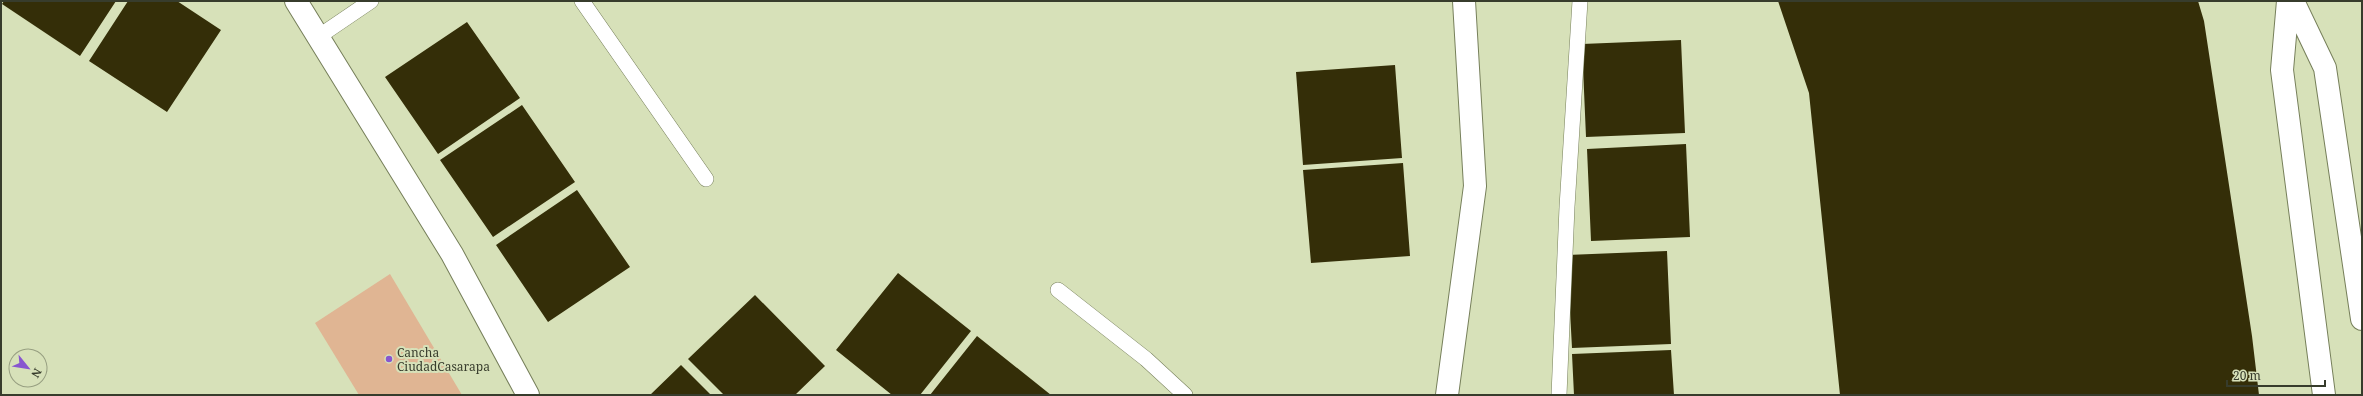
<svg xmlns="http://www.w3.org/2000/svg" width="2363" height="396" viewBox="0 0 2363 396" font-family="'Noto Serif',serif">
<style>
.grass{fill:#e0b593}
.building{fill:#342e08}
.lines{fill:none;stroke-linecap:round;stroke-linejoin:round}
.lane-casing{stroke:#767f5a;stroke-width:16}
.street-casing{stroke:#767f5a;stroke-width:24}
.lane{stroke:#fff;stroke-width:15}
.street{stroke:#fff;stroke-width:22}
.poi-dot{fill:#8856cf;stroke:#d7e1b9;stroke-width:1.5}
.labels{text-anchor:middle;dominant-baseline:central;stroke-width:4;stroke-linejoin:round;paint-order:stroke}
.poi-label{font-size:12px;fill:#373c2c;stroke:#d7e1b9;text-anchor:start}
</style>
<rect width="100%" height="100%" fill="#d7e1b9"/>
<path class="grass" d="M390 274 462 395H359L315 323Z"/>
<path class="building" d="M4 1H116L80 56 2 4Z
M128 1H177L221 30 167 112 89 61Z
M1778 1H2198L2204 21 2252 336 2259 395H1840L1809 93Z
M467 22 520 98 438 154 385 77Z
M1681 40 1685 133 1586 137 1582 44Z
M1395 65 1402 158 1303 165 1296 72Z
M522 105 575 182 493 237 440 160Z
M1686 144 1690 237 1591 241 1587 149Z
M1403 163 1410 256 1311 263 1303 170Z
M577 190 630 267 548 322 496 245Z
M1667 251 1671 344 1572 348 1567 255Z
M898 273 971 331 920 395H892L836 350Z
M755 295 825 366 795 395H724L688 359Z
M977 336 1051 395H930Z
M1671 350 1674 395H1574L1572 354Z
M681 365 711 395H650Z"/>
<g class="lines">
<g class="lane-casing">
<path id="lane" d="M582 1 706 179
M318 37 371 1
M1058 290 1146 359 1185 395
M1559 395 1567 207 1580 1"/>
</g>
<g class="street-casing">
<path id="street" d="M296 1 452 254 528 395
M2288 1 2282 70 2324 395
M2293 1 2325 68 2362 319
M1447 395 1475 186 1464 1"/>
</g>
<use href="#lane" class="lane"/>
<use href="#street" class="street"/>
</g>
<circle class="poi-dot" cx="389" cy="359" r="4"/>
<g class="labels">
<g class="poi-label">
<text x="397" y="352">Cancha<tspan x="397" dy="14">CiudadCasarapa</tspan></text>
</g>
</g>
<rect width="2363" height="396" fill="none" stroke="#373c2c" stroke-width="4"/>
<g transform="translate(28 368) rotate(120)"><circle r="19" fill="#d7e1b9" stroke="#979f81"/>
<path d="M0-3L7 15L0 10L-7 15Z" fill="#8856cf"/>
<text y="-6" font-size="11" font-weight="bold" text-anchor="middle" fill="#373c2c">N</text>
</g>
<path d="M2227 380v6h98v-6" fill="none" stroke="#373c2c" stroke-width="2"/>
<text x="2233" y="380" font-size="12" fill="#373c2c" stroke="#d7e1b9" stroke-width="3" paint-order="stroke">20 m</text>
</svg>
